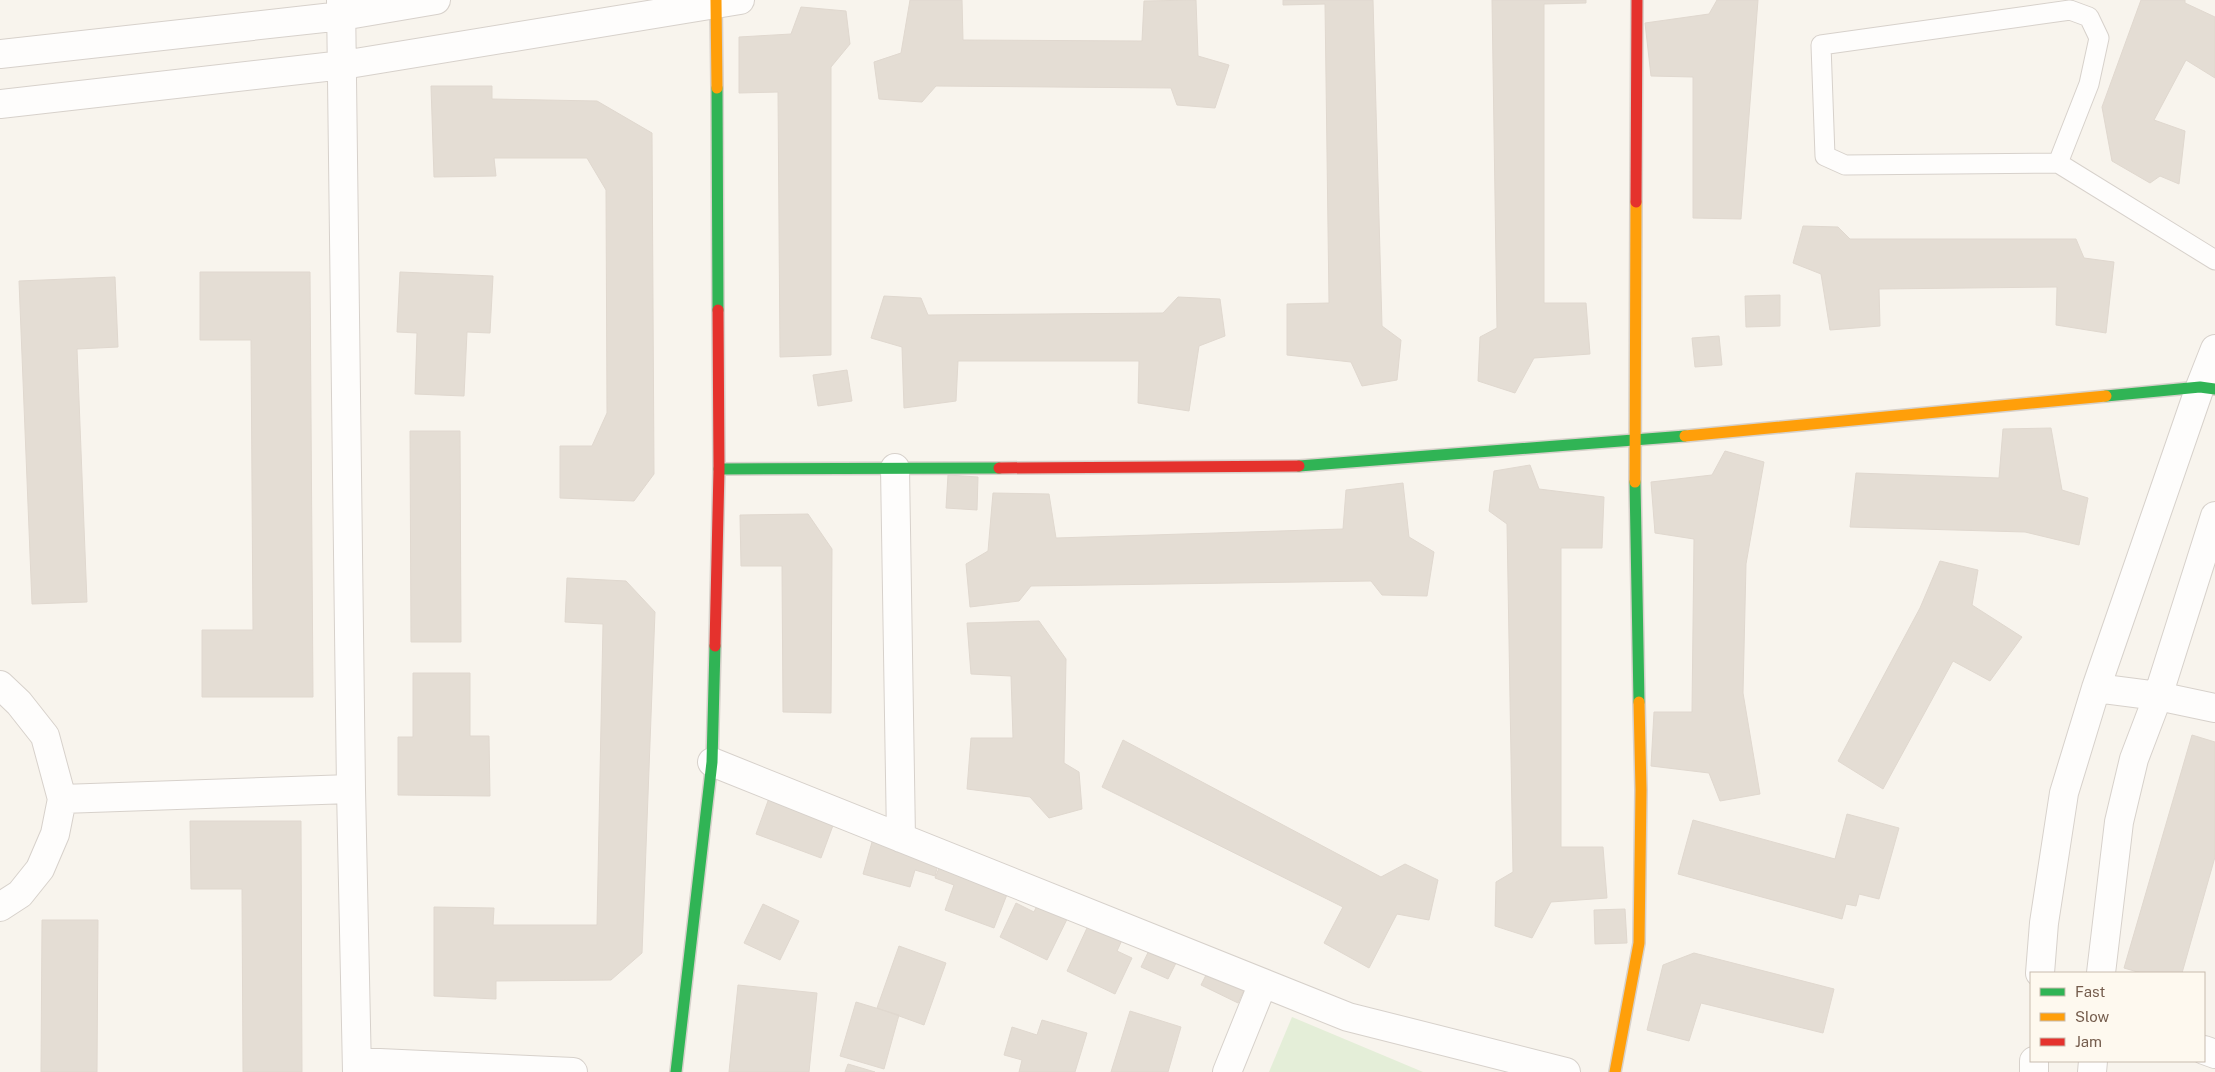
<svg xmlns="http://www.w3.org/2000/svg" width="2215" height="1072" viewBox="0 0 2215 1072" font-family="'Public Sans',sans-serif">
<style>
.green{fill:#e4eed8}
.building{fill:#e4ddd4;stroke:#e0d8cf}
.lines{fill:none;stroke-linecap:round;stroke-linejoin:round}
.lane-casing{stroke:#d7d1cb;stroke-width:21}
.street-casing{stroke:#d7d1cb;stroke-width:30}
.fast-casing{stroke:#d7d1cb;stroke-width:14}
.slow-casing{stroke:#d7d1cb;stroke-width:14}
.jam-casing{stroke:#d7d1cb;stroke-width:14}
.lane{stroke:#fefdfc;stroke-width:19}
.street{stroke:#fefdfc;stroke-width:28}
.fast{stroke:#30b455;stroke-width:11}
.slow{stroke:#ff9f0a;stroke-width:11}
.jam{stroke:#e5322d;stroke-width:11}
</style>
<rect width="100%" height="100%" fill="#f8f4ed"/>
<path class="green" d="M1292 1017 1423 1072H1269Z"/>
<path class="building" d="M910 0H962L963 40 1142 41 1144 1 1196 0 1198 56 1229 65 1215 108 1177 105 1171 88 936 86 922 102 879 99 874 62 901 53Z
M1283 0H1373L1382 326 1401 340 1397 380 1362 386 1351 362 1287 355V304L1329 303 1325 4 1283 5Z
M1492 0H1586V3L1544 4V303H1586L1590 354 1534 358 1515 393 1478 381 1480 337 1497 328Z
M1717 0H1758L1741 219 1693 218V77L1651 76 1645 23 1709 14Z
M2141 0H2185V3L2215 17V78L2186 60 2154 120 2185 131 2179 184 2160 176 2150 183 2112 161 2102 107Z
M801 7 846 11 850 44 831 67V355L780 357 778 92 739 93V37L791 34Z
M431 86H492V99L597 101 652 133 654 474 634 501 560 498V446H592L607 413 606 190 587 158H494L496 176 434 177Z
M1803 226 1838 227 1850 239H2076L2084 258 2114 262 2106 333 2056 325 2057 287 1879 289 1880 326 1830 330 1821 274 1793 263Z
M200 272H310L313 697H202V630H253L251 340H200Z
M400 272 493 276 490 333 467 332 464 396 415 394 417 333 397 332Z
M115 277 118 347 77 349 87 602 32 604 19 281Z
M1780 295V326L1746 327 1745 296Z
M884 296 921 298 928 315 1163 313 1178 297 1220 299 1225 336 1199 346 1189 411 1138 403 1139 361H958L956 401 904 408 902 347 871 338Z
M1719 336 1722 365 1695 367 1692 338Z
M847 370 852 401 818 406 813 375Z
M2051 428 2062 490 2088 498 2079 545 2025 532 1850 527 1856 473 1999 478 2003 429Z
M410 431H460L461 642H411Z
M1725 451 1764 462 1746 564 1743 693 1760 794 1720 801 1709 773 1651 766 1654 712H1692L1694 539 1655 533 1651 482 1712 475Z
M1530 465 1539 489 1604 497 1602 548H1561V847H1603L1607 898 1551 902 1532 938 1495 926 1496 882 1513 872 1507 524 1489 511 1494 471Z
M948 475 978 477 977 510 946 508Z
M1403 483 1409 537 1434 552 1427 596 1382 595 1371 581 1031 586 1019 601 970 607 966 564 988 551 993 493 1049 494 1056 538 1343 529 1346 490Z
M808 514 832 549 831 713 783 712 782 566H741L740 515Z
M1940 561 1978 570 1972 605 2022 637 1990 681 1953 661 1883 789 1838 761 1920 608Z
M567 578 626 581 655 612 642 953 611 980 496 981V999L434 996V907L494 908 493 925H597L603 624 565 622Z
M1039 621 1066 659 1064 763 1079 772 1082 809 1049 818 1030 797 967 789 971 738H1013L1011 676 971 674 967 623Z
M413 673H470V736H489L490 796 398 795V737H413Z
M2192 735 2215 742V857L2182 973H2141L2124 968Z
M1123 740 1381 877 1405 864 1438 880 1429 920 1397 914 1369 968 1324 943 1343 907 1102 787Z
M777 776 842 801 821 858 756 834Z
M1847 814 1899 828 1879 899 1859 894 1856 906 1846 904 1842 919 1678 874 1693 820 1835 859Z
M190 821H301L302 1072H243L242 889H191Z
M876 828 943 846 935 876 915 870 910 887 863 874Z
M945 853 1013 879 994 928 945 910 954 885 935 878Z
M1044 891 1074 905 1047 960 1000 937 1016 903 1034 912Z
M763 904 799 921 780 960 744 943Z
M1625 909 1627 943 1595 944 1594 910Z
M1094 913 1127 929 1117 951 1132 958 1115 994 1067 971Z
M42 920H98L97 1072H41Z
M1155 938 1182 951 1168 979 1141 967Z
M899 946 946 963 924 1025 877 1008Z
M1217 953 1253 971 1238 1003 1201 985Z
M1694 953 1834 989 1823 1033 1701 1003 1689 1041 1647 1030 1663 965Z
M738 985 817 993 809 1072H729Z
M856 1002 899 1015 884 1069 840 1056Z
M1130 1011 1181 1027 1168 1072H1111Z
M1042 1020 1087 1033 1075 1072H1019L1022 1060 1004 1055 1012 1027 1037 1035Z
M848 1064 875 1072H845Z"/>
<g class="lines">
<g class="lane-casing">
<path id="lane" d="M2058 163 2089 84 2099 38 2089 17 2070 10 1821 45 1825 156 1845 165 2058 163 2215 260"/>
</g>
<g class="street-casing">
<path id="street" d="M341 0 351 789 357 1072
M0 54 342 16 436 0
M0 104 343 65 740 0
M895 468 901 838
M0 685 19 703 45 736 62 799 55 834 40 869 20 894 0 907
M2096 688 2158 696 2215 708
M712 762 1348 1017 1566 1072
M62 799 351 789
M2040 973 2044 923 2064 793 2096 688 2200 387 2215 349
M2101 973 2119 822 2134 759 2158 696 2215 516
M2204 1050 2215 1054
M358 1062 573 1072
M1227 1072 1263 983
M2034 1072V1061
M2092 1072 2093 1061"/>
</g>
<g class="fast-casing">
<path id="fast" d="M717 88 718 310
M2106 396 2200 387 2215 389
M1299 466 1685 436
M719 469 999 468
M1635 482 1639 702
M676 1072 712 762 715 646"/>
</g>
<g class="slow-casing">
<path id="slow" d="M716 0 717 88
M1685 436 2106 396
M1635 482 1636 202
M1615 1072 1639 943 1641 790 1639 702"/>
</g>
<g class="jam-casing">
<path id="jam" d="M1636 202 1637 0
M999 468 1299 466
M715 646 719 469 718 310"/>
</g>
<use href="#lane" class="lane"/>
<use href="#street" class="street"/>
<use href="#fast" class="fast"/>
<use href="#slow" class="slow"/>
<use href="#jam" class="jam"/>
</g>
<rect x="2030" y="972" width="175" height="90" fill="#fef9ef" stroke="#c7bbae"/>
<rect x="2040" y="988" width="25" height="8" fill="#30b455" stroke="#c7bbae"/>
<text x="2075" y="997" font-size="15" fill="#755d4d">Fast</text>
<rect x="2040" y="1013" width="25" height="8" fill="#ff9f0a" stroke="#c7bbae"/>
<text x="2075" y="1022" font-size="15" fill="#755d4d">Slow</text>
<rect x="2040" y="1038" width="25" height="8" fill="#e5322d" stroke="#c7bbae"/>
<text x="2075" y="1047" font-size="15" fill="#755d4d">Jam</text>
</svg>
